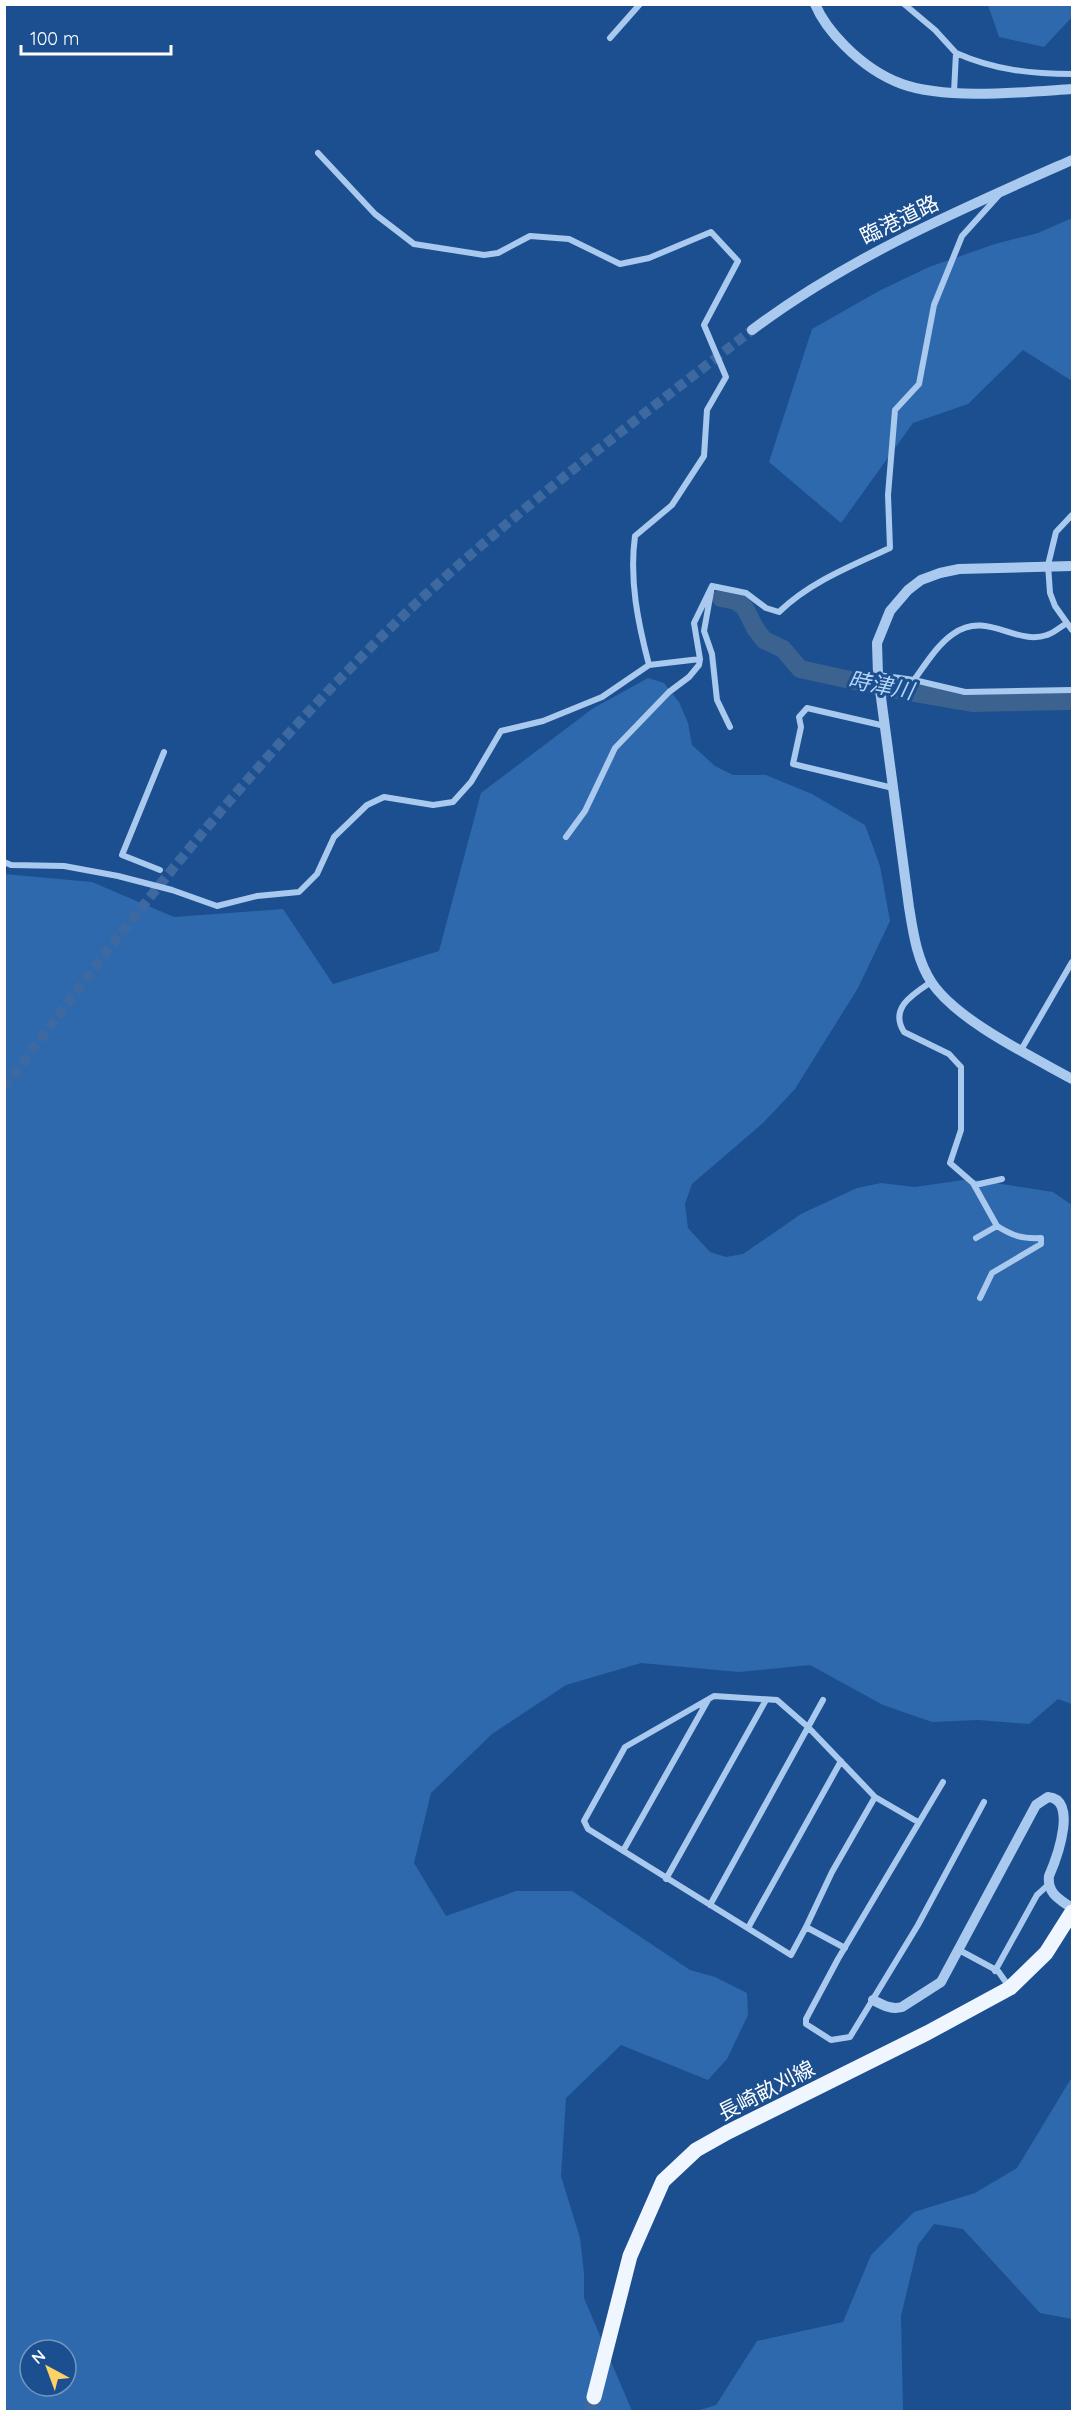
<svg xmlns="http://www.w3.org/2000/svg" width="1077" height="2416" viewBox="0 0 1077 2416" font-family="Quicksand,'Noto Sans JP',sans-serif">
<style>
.green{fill:#2e69ad;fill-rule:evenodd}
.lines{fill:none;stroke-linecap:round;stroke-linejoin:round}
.river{stroke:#3c6290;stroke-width:18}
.tertiary-tunnel{stroke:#3d69a0;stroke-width:10;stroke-dasharray:10 5;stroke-linecap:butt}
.primary-tunnel{stroke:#3d69a0;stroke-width:15;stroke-dasharray:15 8;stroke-linecap:butt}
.minor{stroke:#a9c9ee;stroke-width:6}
.tertiary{stroke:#a9c9ee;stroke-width:10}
.primary{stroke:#f0f6ff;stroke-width:15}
.labels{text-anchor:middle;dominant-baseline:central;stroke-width:6;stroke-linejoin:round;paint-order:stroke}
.street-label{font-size:21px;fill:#fff;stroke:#1b4f8f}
.water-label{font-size:22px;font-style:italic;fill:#b5d3f5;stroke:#1b4f8f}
</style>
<rect width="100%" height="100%" fill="#1b4f8f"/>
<path class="green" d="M988 5H1072V17L1044 47 999 37Z
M1072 218V381L1023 350 968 404 913 423 841 523 769 462 812 329 879 291 929 267 995 244 1038 233Z
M648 678 664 683 679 702 688 723 692 745 715 766 733 775H766L812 794 865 825 880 866 890 921 858 988 795 1089 763 1123 692 1184 685 1204 688 1228 710 1252 726 1257 743 1254 801 1214 857 1188 881 1183 915 1187 970 1179 1053 1192 1072 1205V1704L1058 1699 1029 1724 978 1720 932 1722 883 1705 810 1665 739 1672 641 1663 566 1685 492 1734 431 1793 414 1863 446 1916 516 1891H572L690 1970 715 1977 747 1993 748 2015 727 2059 708 2080 621 2045 566 2098 561 2176 580 2238 584 2274V2298L632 2411H5L4 874 92 882 174 917 283 909 333 984 439 951 481 793 592 709ZM30 2350H66V2386H30Z
M1072 2077V2319L1040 2313 963 2229 934 2224 918 2245 901 2316 903 2411H697L716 2405 757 2341 843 2322 871 2255 914 2212 975 2193 1017 2168Z"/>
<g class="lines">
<path class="river" d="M721 598 736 601 745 608 755 628 764 640 783 649 800 669 891 689 972 703 1072 701"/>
<path class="tertiary-tunnel" d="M4 1088C120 931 241 776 379 639 494 526 625 429 752 330"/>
<path class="primary-tunnel" d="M590 2412 594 2397"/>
<path class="minor" d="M904 4 935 30 956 53
M610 38 640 4
M954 92 956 53C994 70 1032 74 1072 74
M318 153 375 214 414 244 484 255 498 253 530 236 569 239 620 264 649 258 711 232 738 261 704 325 726 377 707 410 704 456 672 505 635 536C629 580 638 623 649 665
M1072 515 1056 532 1048 565 1050 593 1055 606 1072 630
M878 675 914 680 965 692 1072 690
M914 680C925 665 937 645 953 634 987 610 1015 646 1047 635 1054 633 1060 627 1067 623
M885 726 807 708 799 717 801 727 793 764 893 788
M730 727 717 700 712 654 704 631 712 586 746 593 766 608 779 612C810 582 851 566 890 548L888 495 895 410 919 384 934 305 962 236 999 195
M566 837 585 811 615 748 669 692 689 677 699 665 700 659
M4 862 11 865 64 866 118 876 172 890 217 906 257 896 299 892 317 874 334 837 367 805 384 797 433 805 453 802 471 782 501 731 543 721 602 697 649 665 700 659 694 623 712 586
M160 870 122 855 164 752
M931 982C913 994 889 1008 904 1032L949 1054 961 1067V1130L950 1163 973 1183 997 1226 976 1238
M1021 1050 1072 962
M975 1185 1002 1179
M980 1298 992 1273 1041 1244V1238C1022 1239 1013 1236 997 1226
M943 1782 838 1959 806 2019V2024L831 2040 850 2037 918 1925 984 1802
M623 1851 708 1700
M666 1879 766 1700
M710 1905 823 1700
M806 1927 832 1872 875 1797
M748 1928 841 1761
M845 1948 806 1927 791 1955 588 1829 584 1821 625 1747 714 1696 777 1700 808 1727 875 1797 918 1822
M959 1950 998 1971 1010 1988
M995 1971 1037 1895 1048 1885"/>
<path class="tertiary" d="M815 4C822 21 832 33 845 46 861 62 880 76 902 84 946 100 1025 92 1072 89
M752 330C849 257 961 209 1072 160
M1072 566 959 569 940 573 921 580 908 590 890 611 877 643 878 675 909 907C913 932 917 961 932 983 958 1021 1031 1056 1072 1079
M873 2000C883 2005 891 2010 902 2007L941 1982 1036 1805 1048 1797C1077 1799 1059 1853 1049 1876 1047 1893 1059 1899 1072 1908"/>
<path class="primary" d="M594 2397 630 2256 663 2181 696 2150 728 2132 927 2033 1010 1988 1046 1953 1072 1912"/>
</g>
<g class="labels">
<g class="street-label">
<text transform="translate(899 219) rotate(-26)">臨港道路</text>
<text transform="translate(766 2090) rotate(-27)">長崎畝刈線</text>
</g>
<g class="water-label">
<text transform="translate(881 685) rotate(11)">時津川</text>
</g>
</g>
<rect width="1077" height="2416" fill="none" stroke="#ffffff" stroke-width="12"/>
<g transform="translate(48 2368) rotate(319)"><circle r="28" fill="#1b4f8f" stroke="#7695bc" stroke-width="1.5"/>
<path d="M0-4.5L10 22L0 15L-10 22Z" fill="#ffd166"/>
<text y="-9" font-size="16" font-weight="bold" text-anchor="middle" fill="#ffffff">N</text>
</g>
<path d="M21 45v9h150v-9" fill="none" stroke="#ffffff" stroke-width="3"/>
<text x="30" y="45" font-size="18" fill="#ffffff" stroke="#1b4f8f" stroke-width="4.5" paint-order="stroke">100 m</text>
</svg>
